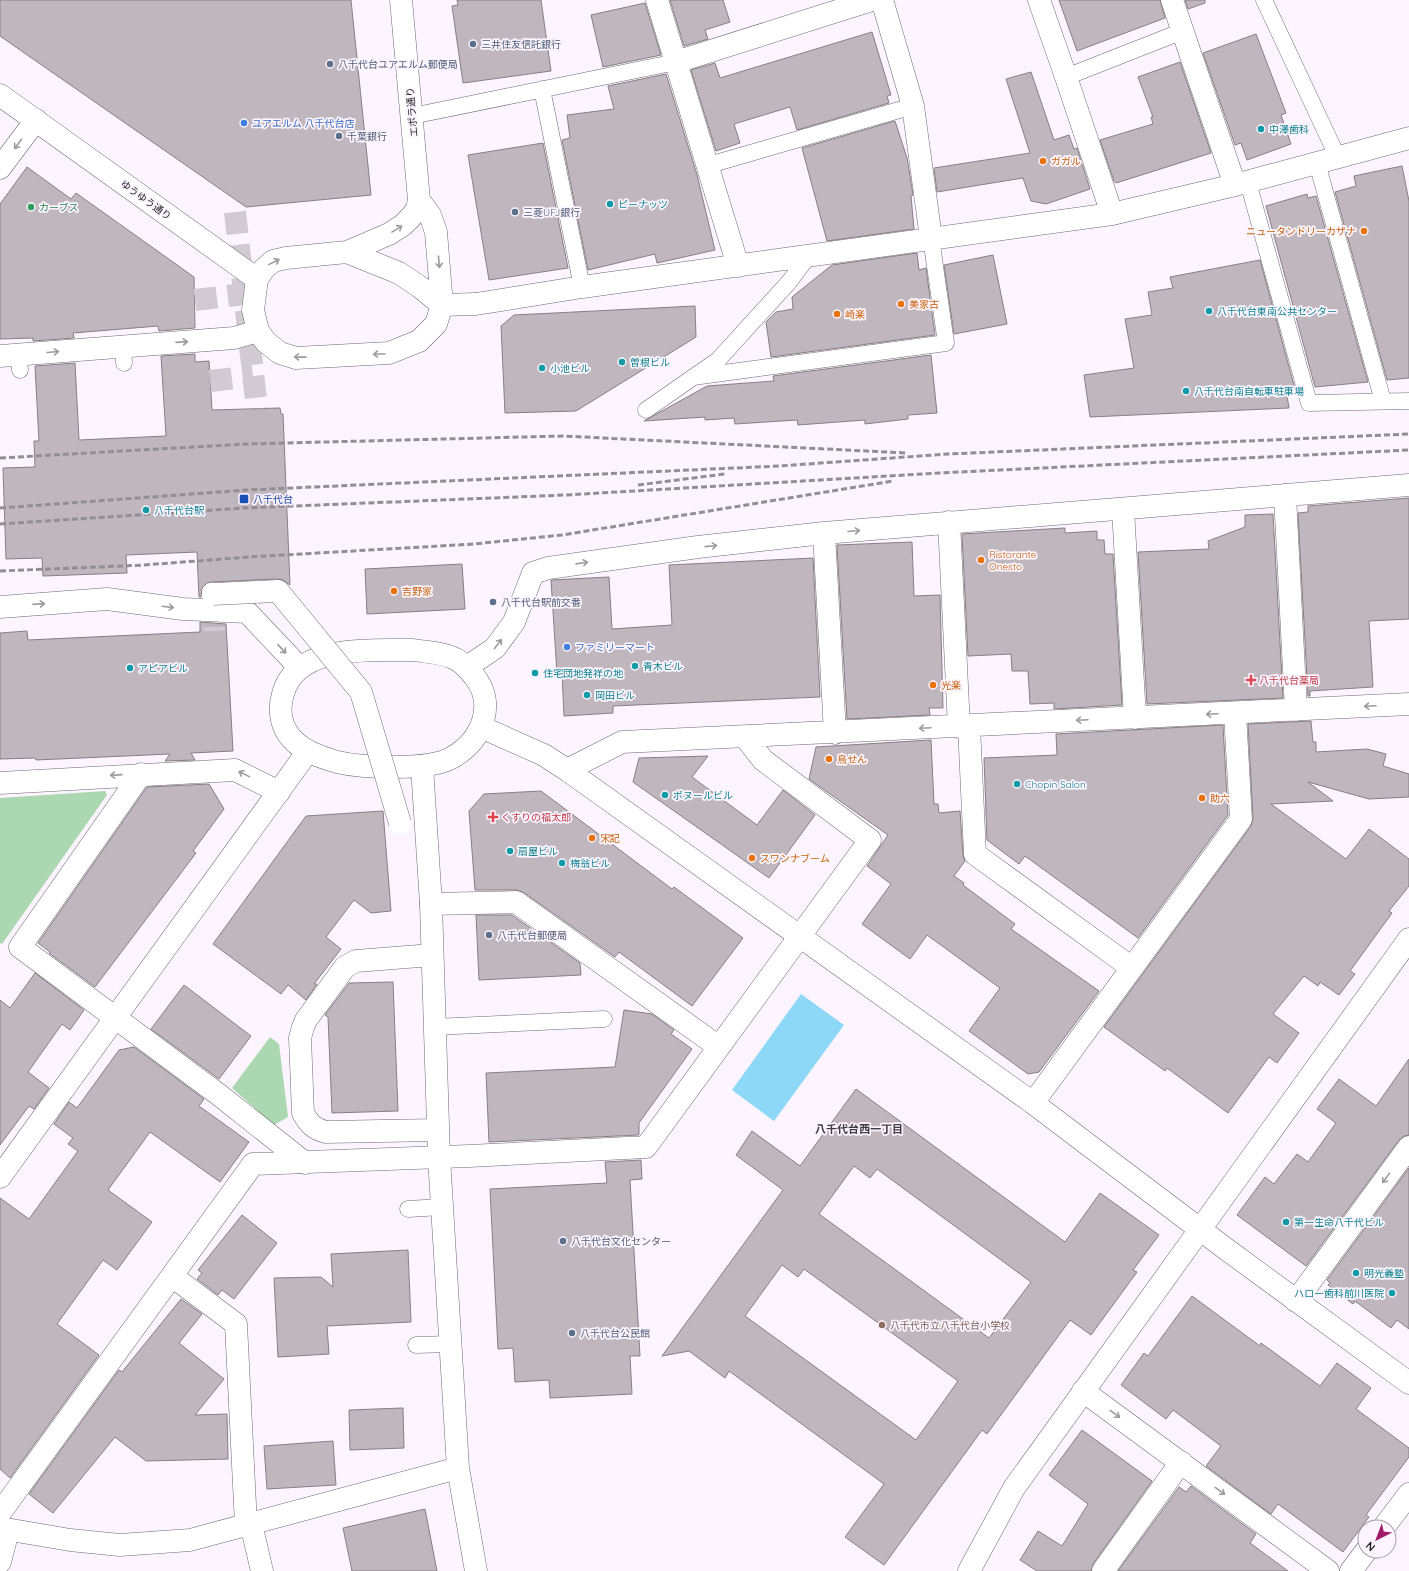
<svg xmlns="http://www.w3.org/2000/svg" width="1409" height="1571" viewBox="0 0 1409 1571" font-family="Quicksand,'Noto Sans JP',sans-serif">
<style>
.green{fill:#abd7b1}
.water{fill:#8dd7f7}
.building{fill:#c0b7be;stroke:#877f86;fill-rule:evenodd}
.lines{fill:none;stroke-linecap:round;stroke-linejoin:round}
.street-tunnel{stroke:#d1cad3;stroke-width:22;stroke-dasharray:22 11;stroke-linecap:butt}
.lane-casing{stroke:#6f6971;stroke-width:17}
.street-casing{stroke:#6f6971;stroke-width:23}
.secondary-casing{stroke:#6f6971;stroke-width:23}
.lane{stroke:#fff;stroke-width:16}
.street{stroke:#fff;stroke-width:22}
.secondary{stroke:#fff;stroke-width:22}
.rail{stroke:#938e94;stroke-width:3;stroke-dasharray:6 3;stroke-linecap:butt}
.street-bridge-casing{stroke:#6f6971;stroke-width:23;stroke-linecap:butt}
.street-bridge{stroke:#fff;stroke-width:22}
.oneway{stroke:#9c9c9d}
.service-dot{fill:#5c6f8a;stroke:#fcf4fe;stroke-width:1.5}
.shop-dot{fill:#3f7fe0;stroke:#fcf4fe;stroke-width:1.5}
.culture-dot{fill:#0f9aa8;stroke:#fcf4fe;stroke-width:1.5}
.food-dot{fill:#e8710a;stroke:#fcf4fe;stroke-width:1.5}
.leisure-dot{fill:#2e9e5b;stroke:#fcf4fe;stroke-width:1.5}
.transit-dot{fill:#1a4fb4;stroke:#fcf4fe;stroke-width:1.5}
.health-dot{fill:#e0444e;stroke:#fcf4fe;stroke-width:1.5}
.education-dot{fill:#8d6e63;stroke:#fcf4fe;stroke-width:1.5}
.labels{text-anchor:middle;dominant-baseline:central;stroke-width:3.5;stroke-linejoin:round;paint-order:stroke}
.service-label{font-size:10px;fill:#4e5e75;stroke:#fcf4fe;text-anchor:start}
.street-label{font-size:10px;fill:#242225;stroke:#fcf4fe}
.shop-label{font-size:10px;fill:#366cbe;stroke:#fcf4fe;text-anchor:start}
.culture-label{font-size:10px;fill:#0d838f;stroke:#fcf4fe;text-anchor:start}
.food-label{font-size:10px;fill:#c56008;stroke:#fcf4fe;text-anchor:start}
.leisure-label{font-size:10px;fill:#27864d;stroke:#fcf4fe;text-anchor:start}
.transit-label{font-size:10px;fill:#164399;stroke:#fcf4fe;text-anchor:start}
.health-label{font-size:10px;fill:#be3a42;stroke:#fcf4fe;text-anchor:start}
.education-label{font-size:10px;fill:#785e54;stroke:#fcf4fe;text-anchor:start}
.neighbourhood-label{font-size:11px;font-weight:bold;fill:#413b43;stroke:#fcf4fe}
</style>
<rect width="100%" height="100%" fill="#fcf4fe"/>
<path class="green" d="M105 791 107 795 2 944 0 943V798Z
M270 1037 279 1044 288 1117 274 1125 232 1088Z"/>
<path class="water" d="M801 994 844 1025 774 1121 732 1090Z"/>
<path class="building" d="M0 0H351L371 195 246 207 0 36Z
M457 0H541L551 71 463 83 452 6 458 5Z
M670 0H723L730 22 705 30 708 39 684 46Z
M1059 0H1160L1165 18 1077 51Z
M1185 0H1205V3L1188 9Z
M645 3 661 55 603 67 591 15Z
M872 32 891 95 887 96 889 103 797 130 790 107 734 124 740 143 716 151 691 70 715 63 720 78Z
M1256 34 1286 113 1281 115 1291 144 1247 160 1241 143 1235 145 1203 53Z
M1180 62 1211 153 1116 183 1114 181 1100 140 1153 124 1151 117H1153L1138 77Z
M1031 72 1054 140 1069 135 1074 149 1077 148 1090 189 1046 204 1031 201 1023 178 937 192 934 168 1030 153 1006 79Z
M666 74 697 175 715 250 657 263 655 254 588 270 562 140 570 138 567 115 614 109 608 86Z
M895 121 907 158 913 195 911 196 914 229 827 241 802 148Z
M543 143 568 268 489 280 468 155Z
M1402 166 1409 201V378L1387 380 1335 192 1356 186 1354 176Z
M27 167 71 199 76 193 194 277 195 328 159 331 158 326 73 333 74 338 33 341V338L0 339V204Z
M1307 194 1308 198 1316 196 1368 382 1315 387 1266 206Z
M917 253 919 270 926 268 935 335 771 357 766 322 776 312 793 309 792 297 832 265Z
M993 255 1007 324 954 334 944 265Z
M1260 260 1295 389 1286 390 1289 408 1090 417 1084 375 1134 368 1125 319 1152 315 1148 292 1173 288 1170 277Z
M695 306 696 337 576 411 505 413 501 326 514 315Z
M195 354V362L209 361 212 410 280 408 281 414H283L290 585 283 580 277 579 212 582 207 583 202 588 201 597H199L197 552 126 555 127 573 43 576 42 558 6 559 3 468 35 467 34 441H39L35 366 75 363 79 440 166 436 161 356Z
M931 355 937 413 908 415V419L865 424V420L798 425 797 420 735 424 734 418 705 420V417L644 421 707 386 774 381 773 376Z
M1409 498V619L1369 621 1373 687 1310 691V696H1308L1298 513 1308 512V506Z
M1273 514 1283 698 1147 704 1138 552 1209 549 1208 541 1245 527V515Z
M1065 528V533L1097 531V540H1104L1105 554H1113L1122 705 1054 709V703L1030 704 1028 671H1012L1011 654 968 656 962 534Z
M912 542 914 596 940 595 943 708H929L930 715 847 719 837 545Z
M813 558 820 697 613 706V713L564 716 562 673H557L551 580 609 577 612 629 672 625 669 565Z
M462 564 465 609 367 614 365 569Z
M200 622 226 624 233 751 191 753 195 760 165 761 170 754 36 760 35 758 0 759V633L27 631 28 640 200 632Z
M1311 721 1313 742H1316V752L1367 749 1386 754 1383 766 1409 774V797L1369 799 1308 782 1333 801 1271 804 1346 859 1369 829 1409 859V886L1389 911 1392 913 1350 971 1355 974 1339 995 1320 982 1318 986 1304 976 1273 1014 1299 1033 1277 1063 1269 1057 1228 1113 1167 1068 1165 1071 1104 1027 1251 826 1253 818 1248 724Z
M1223 725 1228 815 1138 938 1025 856 1019 864 987 840 984 758 1057 755 1056 734Z
M931 740 934 804H938L939 813 960 811 963 855 965 861 954 876 964 883 963 885 1015 924 1011 929 1099 991 1039 1072 1028 1074 969 1031 1000 988 927 935 910 959 862 924 891 884 867 866 888 835 809 779 816 747Z
M708 756 692 777 757 825 783 790 815 815 769 878 633 782 639 758Z
M209 784 224 809 193 851 196 853 95 987 49 953 50 952 38 943 147 787Z
M541 791 672 889 674 887 743 938 692 1006 619 952 615 957 523 892 516 890H475L469 811 484 794Z
M383 811 391 911 371 913 354 900 326 937 341 949 314 984H317L306 1000 288 985 281 994 213 944 306 816Z
M476 915H512L580 963 581 975 479 980Z
M35 973 84 1010 70 1030 62 1024 28 1072 49 1088 34 1109 29 1106 0 1145V1000L10 1008Z
M393 982 398 1111 332 1113 328 1017 325 1015 349 983Z
M184 985 251 1036 219 1079 151 1029Z
M624 1010 652 1014 674 1030 671 1034 692 1049 639 1123V1135L489 1142 486 1073 615 1067Z
M134 1047 204 1099 199 1106 249 1142 220 1182 150 1132 108 1190 152 1222 117 1270 103 1260 57 1324 99 1355 10 1478 0 1469V1198L29 1219 78 1151 68 1144 73 1138 54 1124 69 1102 77 1108 119 1050Z
M1409 1059V1135L1404 1136 1399 1140 1306 1266 1237 1215 1265 1177 1274 1184 1297 1154 1308 1162 1336 1123 1317 1109 1339 1079 1376 1106Z
M856 1089 1065 1242 1100 1193 1159 1235 1133 1270 1137 1272 1091 1335 1070 1320 987 1434 982 1430 884 1565 845 1537 884 1484 729 1371 725 1378 689 1351 662 1356 783 1190 736 1155 752 1131 800 1166ZM854 1166 870 1178 877 1169 1031 1282 989 1338 819 1214ZM782 1265 798 1277 804 1269 958 1381 916 1440 745 1316Z
M641 1160 642 1179 630 1180 640 1356H630L632 1394 550 1398 549 1380 515 1382 513 1348 498 1349 490 1189 607 1183 605 1162Z
M1409 1168V1329L1397 1320 1391 1328 1355 1301 1353 1304 1328 1285 1330 1283 1327 1280Z
M242 1215 277 1243 234 1299 222 1290 218 1295 197 1279 202 1273 198 1270Z
M408 1250 411 1322 327 1326 329 1354 278 1357 274 1278 321 1277 333 1287 331 1254Z
M1192 1296 1260 1346 1261 1343 1320 1386 1337 1363 1371 1388 1356 1409 1409 1448V1457L1366 1515 1369 1517 1343 1552 1278 1504 1271 1514 1206 1466 1221 1446 1173 1410 1166 1419 1121 1385 1144 1353 1148 1356Z
M181 1299 202 1314 179 1343 224 1379 195 1415 227 1414 228 1459 146 1461 115 1437 53 1513 29 1494 119 1370 122 1372Z
M403 1408 404 1448 350 1450 349 1410Z
M1082 1430 1152 1481 1093 1564 1091 1571H1037L1020 1560 1038 1531 1062 1546 1088 1504 1049 1475Z
M333 1441 336 1485 267 1489 264 1446Z
M1191 1486 1256 1534 1250 1543 1288 1571H1118L1179 1487 1186 1492Z
M425 1509 437 1571H352L343 1528Z"/>
<g class="lines">
<path class="street-tunnel" d="M235 212 257 409
M195 300 244 294
M210 381 253 376
M213 594 214 631"/>
<g class="lane-casing">
<path id="lane" d="M1264 0 1338 158
M1066 77 1183 31
M542 89 582 287
M412 116 676 62
M1317 163 1383 401
M709 165 913 106
M1248 182 1309 403 1409 401
M123 346 124 363
M18 355 20 370
M693 377 946 343 931 238
M646 410 718 360 789 282 807 258
M434 1027 604 1019
M408 1209 441 1207
M416 1345 450 1344"/>
</g>
<g class="street-casing">
<path id="street" d="M657 0 738 266
M882 0 913 106 931 238
M1039 0 1066 77 1112 214
M1172 0 1235 185
M676 62 872 0
M0 168 36 120
M442 305 476 304 582 287 1112 214 1235 185 1409 138
M0 356 234 338 258 331
M1285 495 1296 710
M1123 509 1135 718
M949 522 959 727
M824 533 835 733
M0 607 107 599 183 609 247 612 300 668
M467 667 495 648 514 622 533 573 548 568 698 547 824 533 1409 485
M969 726 975 854 1132 968
M567 770 622 742 1409 704
M141 774 20 947 218 1094 305 1163
M0 783 235 770 279 792
M431 904 516 902 719 1047
M1033 1103 1241 819 1235 713
M172 1276 236 1324 246 1525
M1296 1301 1409 1147
M1083 1391 1328 1571
M0 1513 253 1164 469 1156 646 1147 870 840 763 760 745 737
M251 1524 262 1571
M1384 1527 1409 1494
M0 1562 8 1531
M1103 1571 1181 1462
M1351 1571 1366 1551"/>
</g>
<g class="secondary-casing">
<path id="secondary" d="M401 0 419 200 417 209 411 217 403 225 389 234 347 252 286 258 273 261 264 269 257 279 253 310 258 331 266 342 280 353 296 358 389 353 419 341 436 324 442 305 436 232 430 215 419 200
M0 95 257 279
M347 252 399 273 420 287 442 305
M413 650C425 652 439 652 451 657 460 660 468 668 474 676 497 704 482 740 453 757 431 771 363 768 337 762 320 757 299 750 288 734 280 722 279 707 283 694 296 643 372 651 413 650Z
M481 727 544 755 567 770 1033 1103 1226 1249 1409 1383
M422 767 431 904 439 1157 458 1468 476 1571
M432 955 356 961 345 967 306 1020 303 1027 300 1038 303 1113C309 1124 314 1129 326 1132L437 1130
M0 1177 308 751
M0 1528 70 1540 120 1545 190 1540 458 1468
M969 1571 1014 1488 1409 939"/>
</g>
<use href="#lane" class="lane"/>
<use href="#street" class="street"/>
<use href="#secondary" class="secondary"/>
<path class="rail" d="M0 458 246 444 563 436 907 453
M638 485 725 474
M0 508 247 490 779 466 948 454 1409 434
M0 524 244 508 566 495 939 473 1409 450
M0 571 144 565 249 557 474 544 562 535 893 481"/>
<g class="street-bridge-casing">
<path id="street-bridge" d="M213 594 278 591 361 692 400 823"/>
</g>
<use href="#street-bridge" class="street-bridge"/>
</g>
<defs><path id="oneway-shaft" d="M-6 0H5M1.5-3L5.5 0L1.5 3" fill="none" stroke-width="1.6" stroke-linecap="round" stroke-linejoin="round"/></defs>
<g class="oneway">
<use href="#oneway-shaft" transform="translate(18 144) rotate(127)"/>
<use href="#oneway-shaft" transform="translate(397 229) rotate(-32)"/>
<use href="#oneway-shaft" transform="translate(274 262) rotate(-26)"/>
<use href="#oneway-shaft" transform="translate(439 262) rotate(85)"/>
<use href="#oneway-shaft" transform="translate(182 342) rotate(-4)"/>
<use href="#oneway-shaft" transform="translate(53 352) rotate(-5)"/>
<use href="#oneway-shaft" transform="translate(379 354) rotate(177)"/>
<use href="#oneway-shaft" transform="translate(300 357) rotate(-179)"/>
<use href="#oneway-shaft" transform="translate(854 531) rotate(-5)"/>
<use href="#oneway-shaft" transform="translate(711 546) rotate(-6)"/>
<use href="#oneway-shaft" transform="translate(582 563) rotate(-8)"/>
<use href="#oneway-shaft" transform="translate(39 604) rotate(-4)"/>
<use href="#oneway-shaft" transform="translate(168 607) rotate(7)"/>
<use href="#oneway-shaft" transform="translate(498 644) rotate(-52)"/>
<use href="#oneway-shaft" transform="translate(282 649) rotate(47)"/>
<use href="#oneway-shaft" transform="translate(1370 706) rotate(177)"/>
<use href="#oneway-shaft" transform="translate(1212 714) rotate(177)"/>
<use href="#oneway-shaft" transform="translate(1082 720) rotate(177)"/>
<use href="#oneway-shaft" transform="translate(925 728) rotate(177)"/>
<use href="#oneway-shaft" transform="translate(244 774) rotate(-154)"/>
<use href="#oneway-shaft" transform="translate(116 775) rotate(176)"/>
<use href="#oneway-shaft" transform="translate(1386 1178) rotate(126)"/>
<use href="#oneway-shaft" transform="translate(1115 1414) rotate(36)"/>
<use href="#oneway-shaft" transform="translate(1220 1491) rotate(36)"/>
</g>
<g class="service-dot">
<circle cx="473" cy="44" r="4"/>
<circle cx="330" cy="64" r="4"/>
<circle cx="339" cy="136" r="4"/>
<circle cx="515" cy="212" r="4"/>
<circle cx="493" cy="602" r="4"/>
<circle cx="489" cy="935" r="4"/>
<circle cx="563" cy="1241" r="4"/>
<circle cx="572" cy="1333" r="4"/>
</g>
<g class="shop-dot">
<circle cx="244" cy="123" r="4"/>
<circle cx="567" cy="647" r="4"/>
</g>
<g class="culture-dot">
<circle cx="1261" cy="129" r="4"/>
<circle cx="610" cy="204" r="4"/>
<circle cx="1209" cy="311" r="4"/>
<circle cx="622" cy="362" r="4"/>
<circle cx="542" cy="368" r="4"/>
<circle cx="1186" cy="391" r="4"/>
<circle cx="146" cy="510" r="4"/>
<circle cx="635" cy="666" r="4"/>
<circle cx="130" cy="668" r="4"/>
<circle cx="535" cy="673" r="4"/>
<circle cx="587" cy="695" r="4"/>
<circle cx="1017" cy="784" r="4"/>
<circle cx="665" cy="795" r="4"/>
<circle cx="510" cy="851" r="4"/>
<circle cx="562" cy="863" r="4"/>
<circle cx="1286" cy="1222" r="4"/>
<circle cx="1356" cy="1273" r="4"/>
<circle cx="1392" cy="1293" r="4"/>
</g>
<g class="food-dot">
<circle cx="1043" cy="161" r="4"/>
<circle cx="1364" cy="231" r="4"/>
<circle cx="901" cy="304" r="4"/>
<circle cx="837" cy="314" r="4"/>
<circle cx="981" cy="560" r="4"/>
<circle cx="394" cy="591" r="4"/>
<circle cx="933" cy="685" r="4"/>
<circle cx="829" cy="759" r="4"/>
<circle cx="1202" cy="798" r="4"/>
<circle cx="592" cy="838" r="4"/>
<circle cx="752" cy="858" r="4"/>
</g>
<circle class="leisure-dot" cx="31" cy="207" r="4"/>
<rect class="transit-dot" x="239" y="494" width="10" height="10" rx="2"/>
<g class="health-dot">
<path d="M1249 674h4v4h4v4h-4v4h-4v-4h-4v-4h4z"/>
<path d="M491 811h4v4h4v4h-4v4h-4v-4h-4v-4h4z"/>
</g>
<circle class="education-dot" cx="882" cy="1325" r="4"/>
<g class="labels">
<g class="service-label">
<text x="481" y="44">三井住友信託銀行</text>
<text x="338" y="64">八千代台ユアエルム郵便局</text>
<text x="347" y="136">千葉銀行</text>
<text x="523" y="212">三菱UFJ銀行</text>
<text x="501" y="602">八千代台駅前交番</text>
<text x="497" y="935">八千代台郵便局</text>
<text x="571" y="1241">八千代台文化センター</text>
<text x="580" y="1333">八千代台公民館</text>
</g>
<g class="street-label">
<text transform="translate(412 112) rotate(-95)">エポラ通り</text>
<text transform="translate(146 200) rotate(36)">ゆうゆう通り</text>
</g>
<g class="shop-label">
<text x="252" y="123">ユアエルム 八千代台店</text>
<text x="575" y="647">ファミリーマート</text>
</g>
<g class="culture-label">
<text x="1269" y="129">中澤歯科</text>
<text x="618" y="204">ピーナッツ</text>
<text x="1217" y="311">八千代台東南公共センター</text>
<text x="630" y="362">曽根ビル</text>
<text x="550" y="368">小池ビル</text>
<text x="1194" y="391">八千代台南自転車駐車場</text>
<text x="154" y="510">八千代台駅</text>
<text x="643" y="666">青木ビル</text>
<text x="138" y="668">アピアビル</text>
<text x="543" y="673">住宅団地発祥の地</text>
<text x="595" y="695">岡田ビル</text>
<text x="1025" y="784">Chopin Salon</text>
<text x="673" y="795">ボヌールビル</text>
<text x="518" y="851">扇屋ビル</text>
<text x="570" y="863">梅翁ビル</text>
<text x="1294" y="1222">第一生命八千代ビル</text>
<text x="1364" y="1273">明光義塾</text>
<text x="1384" y="1293" text-anchor="end">ハロー歯科前川医院</text>
</g>
<g class="food-label">
<text x="1051" y="161">ガガル</text>
<text x="1356" y="231" text-anchor="end">ニュータンドリーカザナ</text>
<text x="909" y="304">美家古</text>
<text x="845" y="314">崎楽</text>
<text x="989" y="554">Ristorante<tspan x="989" dy="12">Onesto</tspan></text>
<text x="402" y="591">吉野家</text>
<text x="941" y="685">光楽</text>
<text x="837" y="759">鳥せん</text>
<text x="1210" y="798">助六</text>
<text x="600" y="838">宋記</text>
<text x="760" y="858">スワンナブーム</text>
</g>
<g class="leisure-label">
<text x="39" y="207">カーブス</text>
</g>
<g class="transit-label">
<text x="253" y="499">八千代台</text>
</g>
<g class="health-label">
<text x="1259" y="680">八千代台薬局</text>
<text x="501" y="817">くすりの福太郎</text>
</g>
<g class="education-label">
<text x="890" y="1325">八千代市立八千代台小学校</text>
</g>
<g class="neighbourhood-label">
<text x="859" y="1129">八千代台西一丁目</text>
</g>
</g>
<g transform="translate(1377 1539) rotate(222)"><circle r="19" fill="#fcf4fe" stroke="#a6a0a7"/>
<path d="M0-3L7 15L0 10L-7 15Z" fill="#a01c6b"/>
<text y="-6" font-size="11" font-weight="bold" text-anchor="middle" fill="#242225">N</text>
</g>
</svg>
